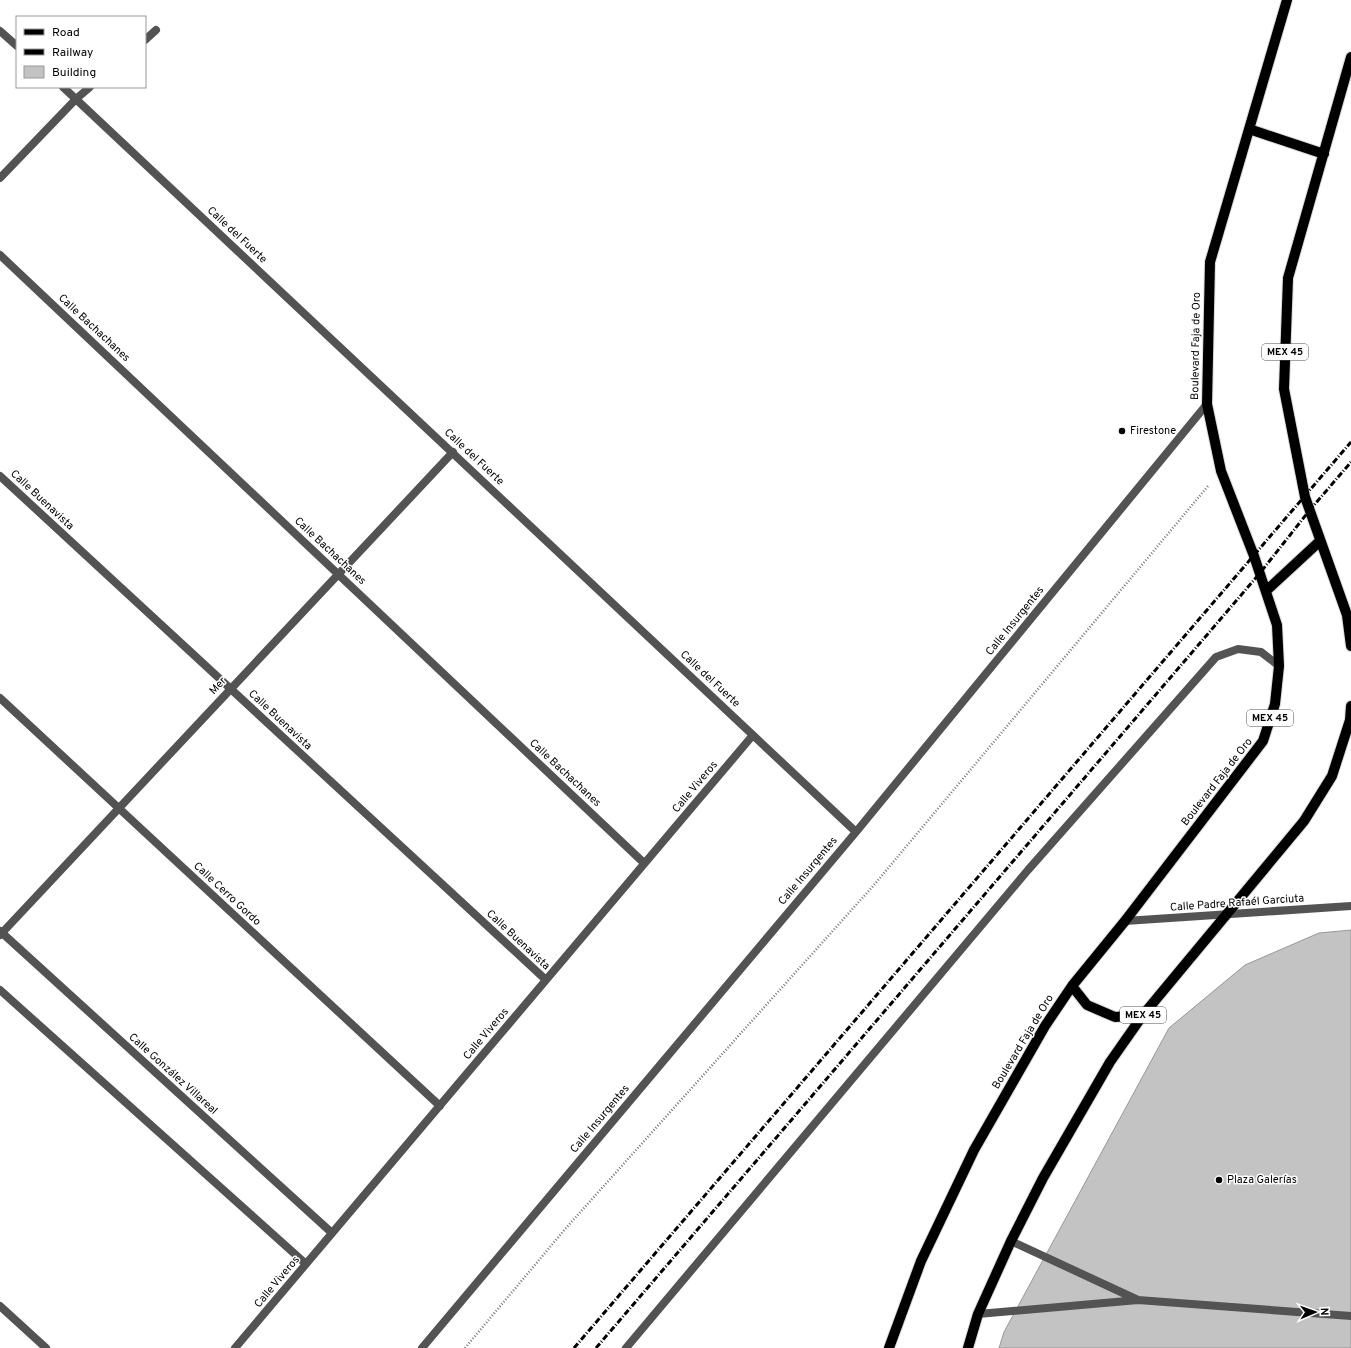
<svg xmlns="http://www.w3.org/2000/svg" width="1351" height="1348" viewBox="0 0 1351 1348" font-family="Overpass,sans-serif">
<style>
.building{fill:#c3c3c3;stroke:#979797}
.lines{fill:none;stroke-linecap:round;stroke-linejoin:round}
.primary-casing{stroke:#dbdbdb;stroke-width:12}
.path{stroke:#757575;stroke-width:2.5;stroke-dasharray:1 2;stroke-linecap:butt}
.service{stroke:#535353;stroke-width:8}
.minor{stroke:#535353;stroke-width:8}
.primary{stroke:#000;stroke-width:10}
.rail{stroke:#000;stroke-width:3;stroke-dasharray:6 2 1 2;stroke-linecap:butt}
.poi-dot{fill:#000;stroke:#fff;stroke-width:1.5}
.labels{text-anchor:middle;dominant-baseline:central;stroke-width:3;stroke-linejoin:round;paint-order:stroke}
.shield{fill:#fff;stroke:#4c4c4c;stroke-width:1}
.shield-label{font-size:10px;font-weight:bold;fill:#000}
.street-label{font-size:11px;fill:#000;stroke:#fff}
.poi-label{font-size:11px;fill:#000;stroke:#fff;text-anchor:start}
</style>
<rect width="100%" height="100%" fill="#fff"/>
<path class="building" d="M1351 930V1348H999L1004 1332 1169 1028 1245 965 1319 933Z"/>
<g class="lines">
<g class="primary-casing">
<path id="primary" d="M1351 57 1288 278 1284 389 1305 497 1347 615 1351 646
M1249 129 1324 154
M1266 591 1320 541
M1072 986 1087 1005 1115 1017 1143 1015
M889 1348 921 1261 974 1150 1045 1026 1072 986 1125 921 1263 741 1275 704 1279 666 1277 625 1254 556 1221 471 1207 404 1210 262 1287 0
M968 1348 978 1314 1011 1241 1043 1178 1110 1062 1143 1015 1304 821 1332 776 1350 720 1351 706"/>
</g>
<path class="path" d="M465 1348 566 1228 874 885 1208 486"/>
<path class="service" d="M1011 1241 1138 1300
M978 1314 1138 1300 1351 1316"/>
<path class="minor" d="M0 31 17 46
M145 40 156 30
M63 87 856 832
M0 178 76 99 90 87
M0 255 644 863
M0 476 546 980
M0 698 440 1106
M1125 921 1351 906
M0 931 332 1233
M0 935 453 452
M0 990 306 1264
M0 1306 46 1348
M235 1348 753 735
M422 1348 856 832 1207 404
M626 1348 1028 870 1216 657 1238 649 1261 652 1279 666"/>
<use href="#primary" class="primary"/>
<path class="rail" d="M574 1348 1351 442
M596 1348 1260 573 1309 511 1351 462"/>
</g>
<g class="poi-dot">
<circle cx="1122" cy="431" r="4"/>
<circle cx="1219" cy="1180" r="4"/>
</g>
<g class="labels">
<g class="shield">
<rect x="1262" y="344" width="46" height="16" rx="3"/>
<rect x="1247" y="710" width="46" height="16" rx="3"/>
<rect x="1120" y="1007" width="46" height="16" rx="3"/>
</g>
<g class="shield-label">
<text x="1285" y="352">MEX 45</text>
<text x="1270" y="718">MEX 45</text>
<text x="1143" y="1015">MEX 45</text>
</g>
<g class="street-label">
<text transform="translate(237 235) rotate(43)">Calle del Fuerte</text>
<text transform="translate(94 328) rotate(43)">Calle Bachachanes</text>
<text transform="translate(1196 346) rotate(-89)">Boulevard Faja de Oro</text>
<text transform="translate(474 457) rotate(43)">Calle del Fuerte</text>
<text transform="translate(42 500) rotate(43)">Calle Buenavista</text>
<text transform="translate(330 551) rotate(43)">Calle Bachachanes</text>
<text transform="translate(1015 621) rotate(-51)">Calle Insurgentes</text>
<text transform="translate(710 679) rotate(43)">Calle del Fuerte</text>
<text transform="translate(218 686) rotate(-47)">Mer</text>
<text transform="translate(280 720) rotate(43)">Calle Buenavista</text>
<text transform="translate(565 773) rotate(43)">Calle Bachachanes</text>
<text transform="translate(1217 782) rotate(-52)">Boulevard Faja de Oro</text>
<text transform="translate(695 787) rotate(-50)">Calle Viveros</text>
<text transform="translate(808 871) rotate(-50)">Calle Insurgentes</text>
<text transform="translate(227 894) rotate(43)">Calle Cerro Gordo</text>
<text transform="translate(1237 903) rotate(-4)">Calle Padre Rafaél Garciuta</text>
<text transform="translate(518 940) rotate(43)">Calle Buenavista</text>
<text transform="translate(486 1034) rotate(-50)">Calle Viveros</text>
<text transform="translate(1023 1042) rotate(-59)">Boulevard Faja de Oro</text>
<text transform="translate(173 1074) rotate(42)">Calle González Villareal</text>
<text transform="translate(600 1119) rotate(-50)">Calle Insurgentes</text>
<text transform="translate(277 1282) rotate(-50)">Calle Viveros</text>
</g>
<g class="poi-label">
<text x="1130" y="431">Firestone</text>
<text x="1227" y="1180">Plaza Galerías</text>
</g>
</g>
<rect x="16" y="16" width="130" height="72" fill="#ffffff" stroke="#999999"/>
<rect x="24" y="29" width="20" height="6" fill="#000000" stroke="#999999"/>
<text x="52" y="36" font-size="12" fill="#000000">Road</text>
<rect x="24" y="49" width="20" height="6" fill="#000000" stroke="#999999"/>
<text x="52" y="56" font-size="12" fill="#000000">Railway</text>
<rect x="24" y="66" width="20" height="12" fill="#c3c3c3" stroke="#999999"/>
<text x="52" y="76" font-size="12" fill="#000000">Building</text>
<g transform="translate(1315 1312) rotate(88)" stroke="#ffffff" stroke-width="3" paint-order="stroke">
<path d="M0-3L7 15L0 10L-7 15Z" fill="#000000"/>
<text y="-6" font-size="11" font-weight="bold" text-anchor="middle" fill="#000000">N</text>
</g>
</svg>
